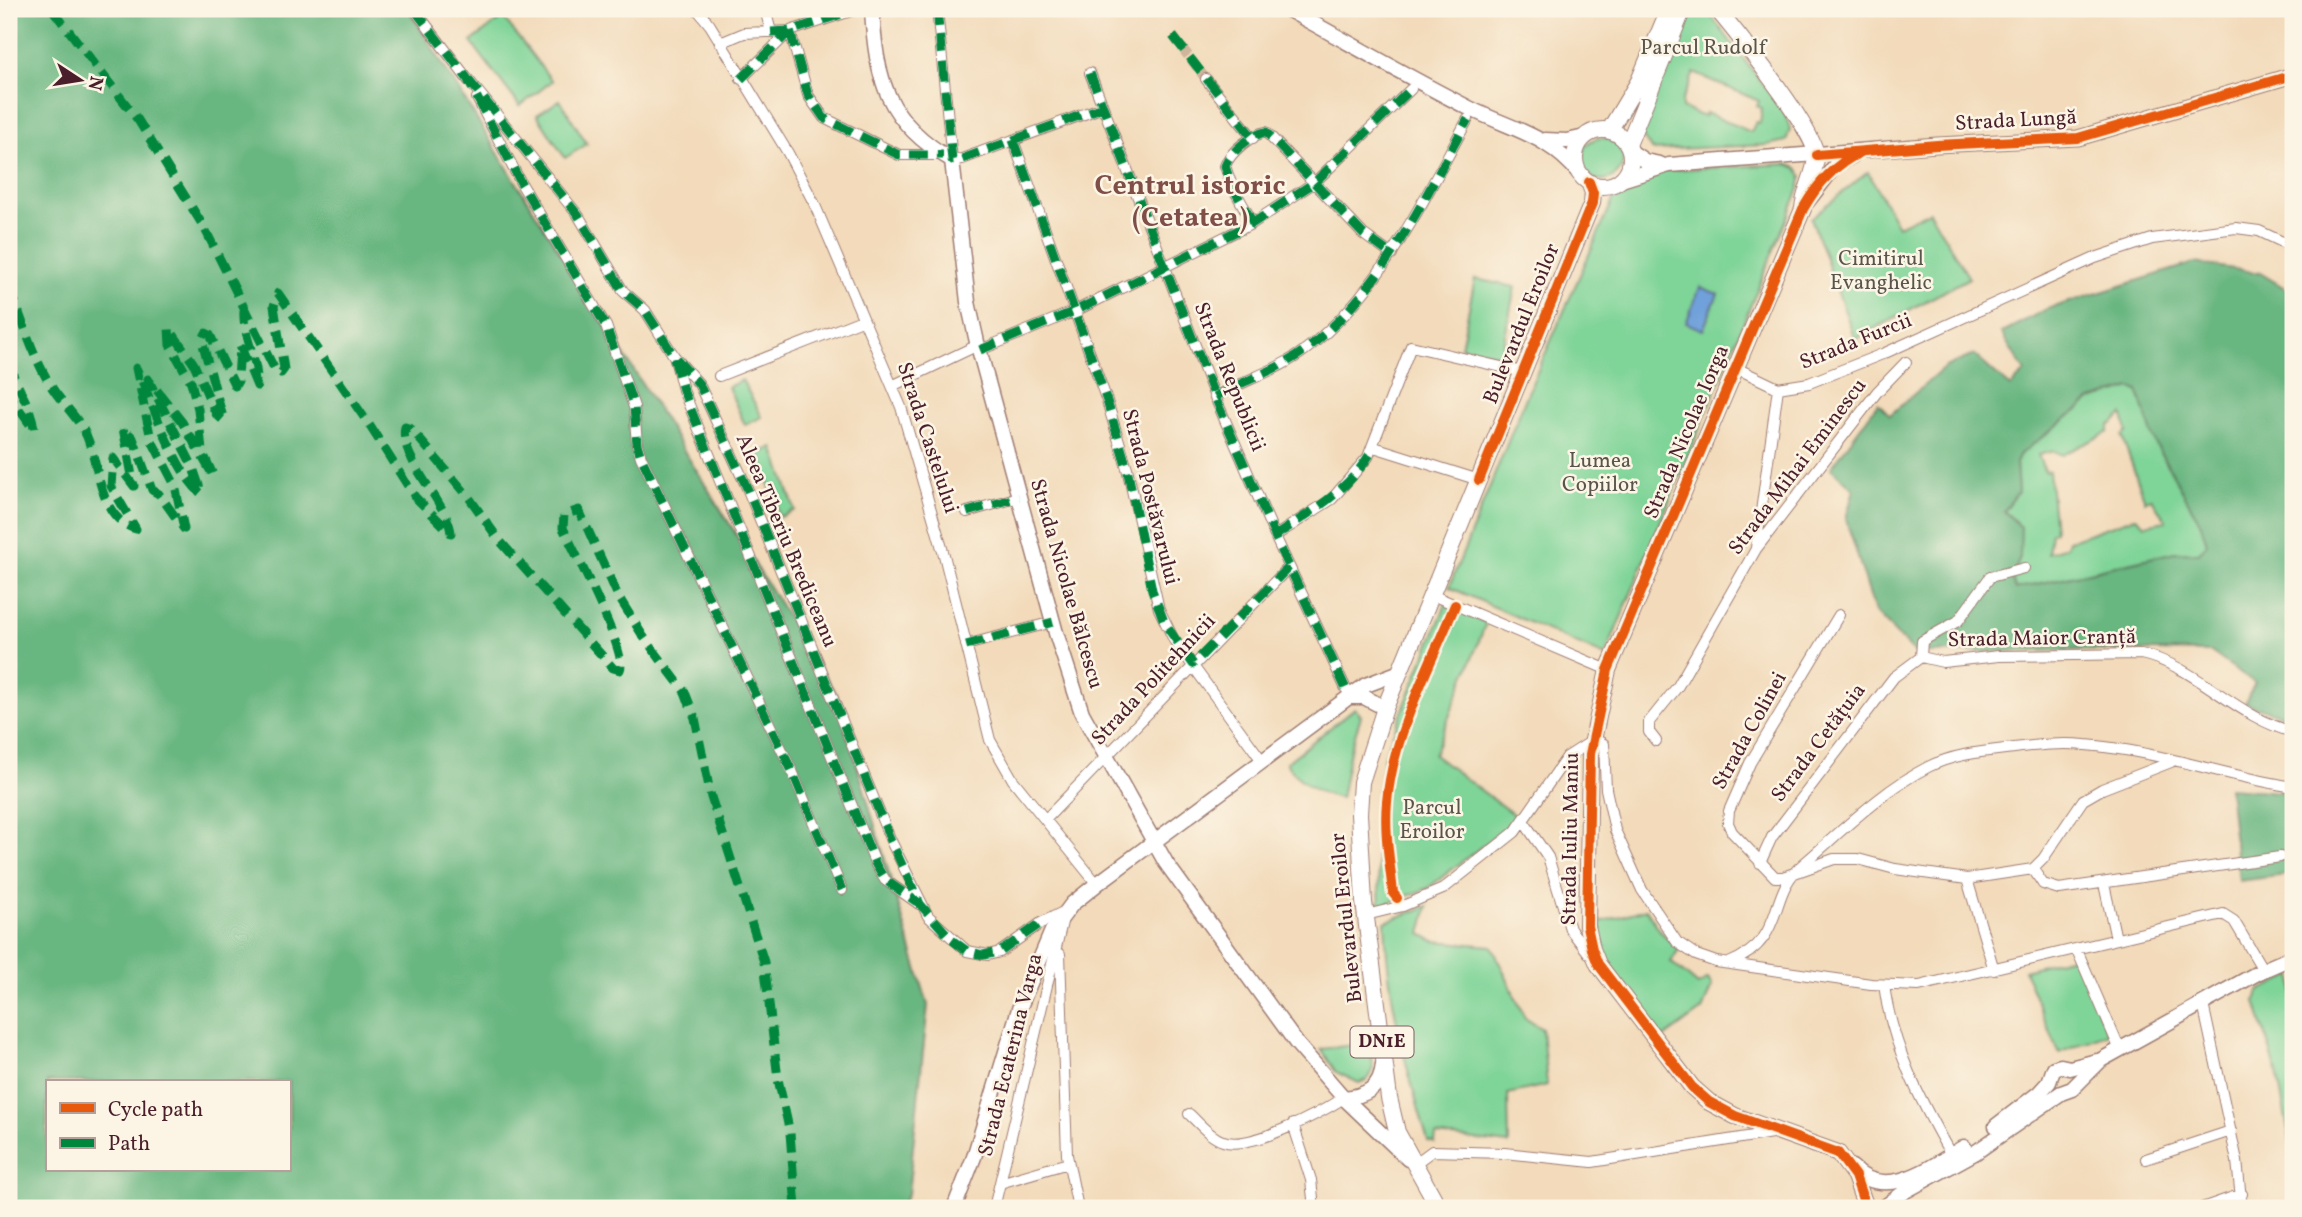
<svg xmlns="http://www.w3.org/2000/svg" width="2302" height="1217" viewBox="0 0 2302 1217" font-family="Vollkorn,serif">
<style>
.green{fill:#7fd498;stroke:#647a62;stroke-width:2;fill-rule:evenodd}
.forest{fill:#67b680;stroke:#586a56;stroke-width:2;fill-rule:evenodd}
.water{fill:#6fa1da;stroke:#5c6082;stroke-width:2}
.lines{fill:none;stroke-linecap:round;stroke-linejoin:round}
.street-tunnel{stroke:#d0b59d;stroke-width:10;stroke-dasharray:10 5;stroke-linecap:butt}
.street-casing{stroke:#9e7c72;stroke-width:12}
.secondary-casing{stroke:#9e7c72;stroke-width:17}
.primary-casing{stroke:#9e7c72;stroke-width:18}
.street{stroke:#fff;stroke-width:10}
.secondary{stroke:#fff;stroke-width:14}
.primary{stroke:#fff;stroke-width:16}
.quiet{stroke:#00873e;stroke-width:9;stroke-dasharray:18 9;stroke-linecap:butt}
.cycleway-casing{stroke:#fcf5e5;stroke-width:15}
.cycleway{stroke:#e8590c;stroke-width:10}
.labels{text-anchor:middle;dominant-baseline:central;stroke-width:5;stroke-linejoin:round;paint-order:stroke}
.shield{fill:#fcf5e5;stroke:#7f5f63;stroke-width:2}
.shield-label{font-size:19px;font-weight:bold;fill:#4a1f2b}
.park-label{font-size:21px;fill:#5a554c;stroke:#fcf5e5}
.street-label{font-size:21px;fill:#4a1f2b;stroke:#fcf5e5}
.district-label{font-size:28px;font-weight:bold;fill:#7f4e47;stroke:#fcf5e5}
</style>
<rect width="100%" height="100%" fill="#fcf5e5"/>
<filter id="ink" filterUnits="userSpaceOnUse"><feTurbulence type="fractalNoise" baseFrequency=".0143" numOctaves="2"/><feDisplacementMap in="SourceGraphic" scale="14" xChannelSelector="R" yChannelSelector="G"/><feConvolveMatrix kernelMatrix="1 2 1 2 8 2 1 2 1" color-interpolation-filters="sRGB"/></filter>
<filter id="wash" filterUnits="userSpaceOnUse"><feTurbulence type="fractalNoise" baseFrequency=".00686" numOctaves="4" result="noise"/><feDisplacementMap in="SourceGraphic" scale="28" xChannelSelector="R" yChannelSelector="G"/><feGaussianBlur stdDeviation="1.57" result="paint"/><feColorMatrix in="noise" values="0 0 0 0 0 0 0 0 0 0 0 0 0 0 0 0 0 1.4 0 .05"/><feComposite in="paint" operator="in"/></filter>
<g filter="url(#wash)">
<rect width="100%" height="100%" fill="#f2daba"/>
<path class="green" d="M1691 9H1706L1785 114 1790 129 1786 141 1767 145 1652 150 1642 136 1641 127ZM1694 73 1759 101 1757 106 1762 108 1760 123 1756 122 1751 132 1706 113 1704 117 1682 108V100Z
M503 17 552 81 520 106 471 42Z
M560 100 587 144 565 158 537 115Z
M1581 159a21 21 0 1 1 42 0a21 21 0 1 1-42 0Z
M1787 164 1797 168 1802 176 1799 189 1605 656 1449 587 1527 395 1614 198 1665 170Z
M1868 172 1898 226 1929 211 1969 278 1855 339 1811 218Z
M1475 279 1515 287 1501 355 1461 347Z
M742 380 762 417 745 425 728 387Z
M2131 388 2138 391 2202 526 2207 544 2199 553 2176 552 2015 589 2012 577 2020 558 2004 511 2018 492 2016 463 2020 454 2091 400ZM2123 415 2127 432 2122 436 2145 501 2152 499 2166 521 2145 525 2136 517 2068 541 2066 547 2048 553 2051 533 2055 531 2049 471 2045 472 2038 455 2054 451 2062 455 2109 432V426Z
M773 447 795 510 780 517 759 454Z
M1446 604 1486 623 1434 755 1518 818 1428 888 1380 906 1376 831 1384 756Z
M1355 708 1361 716 1350 750 1341 798C1318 794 1299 782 1286 763Z
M1428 906 1421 934 1434 941 1492 946 1525 1018 1542 1029 1547 1085 1508 1094 1509 1144 1436 1135 1435 1143 1428 1141C1406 1068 1387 998 1385 922Z
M1646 909 1661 932 1679 949 1671 962 1698 985 1708 979 1712 986 1702 1010 1662 1039C1638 1005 1597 966 1597 923Z
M2075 956 2108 1033 2059 1053 2024 970Z
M2293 975V1156L2278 1077 2256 1001 2259 991Z
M1370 1043 1373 1068 1367 1080 1359 1083 1336 1072 1321 1049Z"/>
<path class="forest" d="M9 9H408L836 694 928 1005 908 1194 901 1208H9ZM47 1082H289V1170H47Z
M2194 263 2260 273 2293 293V475L2286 502 2293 503V719L2245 703 2255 683 2211 652 2079 650 1915 653 1875 612 1846 519 1854 489 1831 468 1878 403 1890 415 1945 367 1974 355 2010 387 2025 372 2001 333 2047 309ZM2131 388 2138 391 2155 443 2202 526 2207 544 2199 553 2176 552 2015 589 2012 577 2020 558 2021 527 2004 511 2018 492 2016 463 2020 454 2091 400Z
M2229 788 2293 793V874L2239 881Z"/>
<path class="water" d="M1700 287 1718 294 1703 330 1686 323Z"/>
</g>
<g filter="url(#ink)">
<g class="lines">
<path class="street-tunnel" d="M1173 36 1206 79"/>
<g class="street-casing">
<path id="street" d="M414 9 469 81
M697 9 710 25 788 153 814 203 901 407 944 555 990 740 1013 780 1097 884
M765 9 771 32
M937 9 952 160 962 159 1103 107
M790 31 808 95 824 118 899 155H943
M720 43 744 33 790 31 857 9
M1090 73 1215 397 1275 536 1346 689
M467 78 578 215 623 291 645 310 674 356 699 384 748 490 891 841 928 916 967 951 988 955 1000 952 1041 923 1065 911
M741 79 790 31
M1206 79 1253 138
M477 98 521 183 606 326 634 407 637 444 641 457 792 771 842 890
M1013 140 1107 401 1127 468 1159 609 1174 640 1263 762
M1253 223 1232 186 1225 166C1230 152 1252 134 1266 132L1363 234 1392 255
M980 350 1075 311 1253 223 1315 182 1411 89
M675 359 683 390 876 865 885 880 919 904
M1734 367 1778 388 1809 383 1885 353 2095 258 2152 239 2236 228 2259 231 2293 247
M719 376 862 320
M892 386 978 345
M1215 397C1244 380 1279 370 1305 350 1381 293 1423 200 1468 119
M1374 447 1479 480
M967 512 1019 497
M1275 536 1332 499 1368 457 1411 346 1523 372
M1756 548 1778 388
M2024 568 1990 577 1958 621 1922 641 1921 657 1943 662 1999 656 2141 654C2197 666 2235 717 2293 732
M1432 595 1608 670
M1839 615 1750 763 1729 811 1728 823 1732 832 1775 877H1783L1834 859H1858L1895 869 1967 879
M966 645 1053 622
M1656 741 1649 732V722L1678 686 1756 549 1877 392 1906 362
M1046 819 1289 567
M1524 822 1548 857 1570 929 1591 956
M1760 863 1772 837 1894 677 1921 657
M2033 869 2043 884 2059 889 2280 857
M2104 884 2116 939
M1366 915 1403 906 1443 889 1515 832 1567 757 1595 739 1604 744 1606 789 1615 830 1642 890 1677 942 1696 955 1716 962 1871 984 1919 986 2223 914 2234 921 2263 970
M2077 950 2120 1050
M1060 954 1067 1155 1078 1208
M1729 963C1788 939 1766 895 1802 865 1842 831 1881 791 1928 767 1951 755 1979 752 2005 749 2032 746 2058 742 2085 745 2155 750 2224 776 2293 787
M1994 970 1967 879 2033 869 2043 859 2083 800 2102 789 2171 762
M1884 985C1892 1047 1921 1102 1951 1155
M2203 1004 2237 1161 2242 1208
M1189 1114C1199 1123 1210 1137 1223 1141 1250 1151 1320 1113 1344 1098
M1293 1124 1311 1180 1314 1208
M2146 1159 2231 1131
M1413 1165 1432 1151 1504 1153 1592 1162 1772 1133
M1000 1183 1068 1163
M994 1208 1062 922
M2202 1208 2242 1194"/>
</g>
<g class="secondary-casing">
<path id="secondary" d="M872 9C876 80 887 123 952 160L968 302 977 342 1056 633 1082 713 1166 863 1297 1044 1344 1098 1408 1159
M1287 9C1348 42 1409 78 1471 109 1514 130 1548 135 1580 174
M1545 140 1567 141 1585 137
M1630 151 1645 161 1660 164
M1621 180 1669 165 1937 145 2078 138 2293 75
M1807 202 1835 166 1854 155
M1349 697H1364L1385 708
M1344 1098C1366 1096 1381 1088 1383 1064
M1996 1126 2039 1093 2049 1082 2054 1068 2061 1066 2070 1068 2097 1061
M1852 1167C1885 1203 1931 1167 1964 1147
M954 1208 974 1157 1019 1009 1052 931 1072 904 1097 884 1349 697 1366 685 1400 672
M1883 1208 1907 1190 1976 1152 2061 1093 2072 1089 2101 1060 2263 970 2293 957"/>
</g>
<g class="primary-casing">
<path id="primary" d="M1717 9C1735 31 1818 133 1816 157 1815 175 1804 191 1803 209L1608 670 1590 754 1587 926 1592 949 1598 964 1692 1087 1709 1102 1735 1116 1838 1153 1855 1176 1866 1208
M1575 158a28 28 0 1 1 56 0a28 28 0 1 1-56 0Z
M1609 131 1639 81 1669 9
M1628 145 1683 9
M1439 1208 1397 1132 1389 1098 1364 902 1359 814 1361 782 1385 708 1592 203 1593 193 1589 182"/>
</g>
<use href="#street" class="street"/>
<use href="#secondary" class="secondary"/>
<use href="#primary" class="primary"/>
<path class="quiet" d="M52 9 138 120 205 229 274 368 281 373 284 369 274 306 278 293 368 423 415 497 451 533C448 503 398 458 405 427L411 429 468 496 499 540 613 668 620 670C629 655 573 549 563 528L564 515 579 510 618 596 643 636 685 692 695 718 711 797 764 962 778 1079 790 1133 796 1208
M414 9 467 78 521 183 606 326 634 407 637 444 641 457 792 771 842 890
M937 9 952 160 962 159 1103 107
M790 31 808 95 824 118 899 155H943
M771 32 790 31 857 9
M1173 36 1253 138
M1090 73 1215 397 1275 536 1346 689
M467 78 578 215 623 291 645 310 674 356 699 384 748 490 891 841 920 904 952 940 967 951 983 955 1000 952 1041 923
M741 79 790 31
M1013 140 1107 401 1127 468 1152 590 1165 624 1193 664 1289 567
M1253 223 1232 186 1225 166C1230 152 1252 134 1266 132L1363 234 1392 255
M9 287C22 318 31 352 48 381 58 399 73 412 83 429 101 459 95 517 136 529L111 486 113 458 134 486 123 428 133 438 152 490 159 494 184 529 175 485 151 439 136 368C153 402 174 472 202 494L192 465 148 379 182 422 214 477 202 451 198 409 191 382 170 345 169 328 194 364 216 414 224 421 202 341 206 333 210 335 235 386 238 381 240 345 257 386C259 359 242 336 244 310
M9 345V347
M980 350 1075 311 1253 223 1315 182 1411 89
M674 358 683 390 876 865 885 880 917 902
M9 361C14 386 32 404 34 430L9 395
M1215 397C1244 380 1279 370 1305 350 1381 293 1423 200 1468 119
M967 512 1019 497
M1275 536C1313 510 1351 490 1374 447
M966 645 1053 622"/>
<g class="cycleway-casing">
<path id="cycleway" d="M1861 152C1834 165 1818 183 1803 209L1608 670 1590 754 1587 926 1592 949 1598 964 1692 1087 1709 1102 1735 1116 1838 1153 1855 1176 1866 1208
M1817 155 1937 145 2078 138 2293 75
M1479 480 1592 203 1593 193 1589 182
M1397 898 1393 893C1390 863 1384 832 1387 802 1393 734 1429 668 1455 605"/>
</g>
<use href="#cycleway" class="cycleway"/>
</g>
</g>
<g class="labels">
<rect class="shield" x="1350.5" y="1026.5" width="63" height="31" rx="5"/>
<g class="shield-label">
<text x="1382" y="1042">DN1E</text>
</g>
<g class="park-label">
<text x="1703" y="48">Parcul Rudolf</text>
<text x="1881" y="259">Cimitirul<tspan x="1881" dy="24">Evanghelic</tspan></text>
<text x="1600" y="461">Lumea<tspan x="1600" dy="24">Copiilor</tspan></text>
<text x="1432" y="808">Parcul<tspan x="1432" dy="24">Eroilor</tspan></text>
</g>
<g class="street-label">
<text transform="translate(2016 121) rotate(-3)">Strada Lungă</text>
<text transform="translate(1522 324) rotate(-68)">Bulevardul Eroilor</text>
<text transform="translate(1856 342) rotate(-22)">Strada Furcii</text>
<text transform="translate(1229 377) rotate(68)">Strada Republicii</text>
<text transform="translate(1687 432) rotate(-67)">Strada Nicolae Iorga</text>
<text transform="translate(927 438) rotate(72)">Strada Castelului</text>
<text transform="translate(1798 467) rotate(-53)">Strada Mihai Eminescu</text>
<text transform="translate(1150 497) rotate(76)">Strada Postăvarului</text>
<text transform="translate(786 541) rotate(67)">Aleea Tiberiu Brediceanu</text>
<text transform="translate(1066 584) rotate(74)">Strada Nicolae Bălcescu</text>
<text transform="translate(2042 639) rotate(-1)">Strada Maior Cranță</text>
<text transform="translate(1154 680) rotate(-47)">Strada Politehnicii</text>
<text transform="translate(1750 731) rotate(-61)">Strada Colinei</text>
<text transform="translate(1819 743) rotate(-53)">Strada Cetățuia</text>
<text transform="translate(1571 839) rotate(-89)">Strada Iuliu Maniu</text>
<text transform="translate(1347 918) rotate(-96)">Bulevardul Eroilor</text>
<text transform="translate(1011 1055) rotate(-76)">Strada Ecaterina Varga</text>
</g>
<g class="district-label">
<text x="1190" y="186">Centrul istoric<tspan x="1190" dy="32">(Cetatea)</tspan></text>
</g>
</g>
<rect width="2302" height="1217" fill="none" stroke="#fcf5e5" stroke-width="35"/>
<rect x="46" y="1080" width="245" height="91" fill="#fcf5e5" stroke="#b59f9b" stroke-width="2"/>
<rect x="60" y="1103" width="35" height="10" fill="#e8590c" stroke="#b59f9b" stroke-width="2"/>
<text x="108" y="1116" font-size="21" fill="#4a1f2b">Cycle path</text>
<rect x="60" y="1138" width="35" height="10" fill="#00873e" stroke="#b59f9b" stroke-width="2"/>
<text x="108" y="1150" font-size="21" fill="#4a1f2b">Path</text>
<g transform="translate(80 80) rotate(102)" stroke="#fcf5e5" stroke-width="5" paint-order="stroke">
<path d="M0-5L12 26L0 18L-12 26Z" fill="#4a1f2b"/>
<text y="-10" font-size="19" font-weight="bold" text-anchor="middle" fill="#4a1f2b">N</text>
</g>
</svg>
